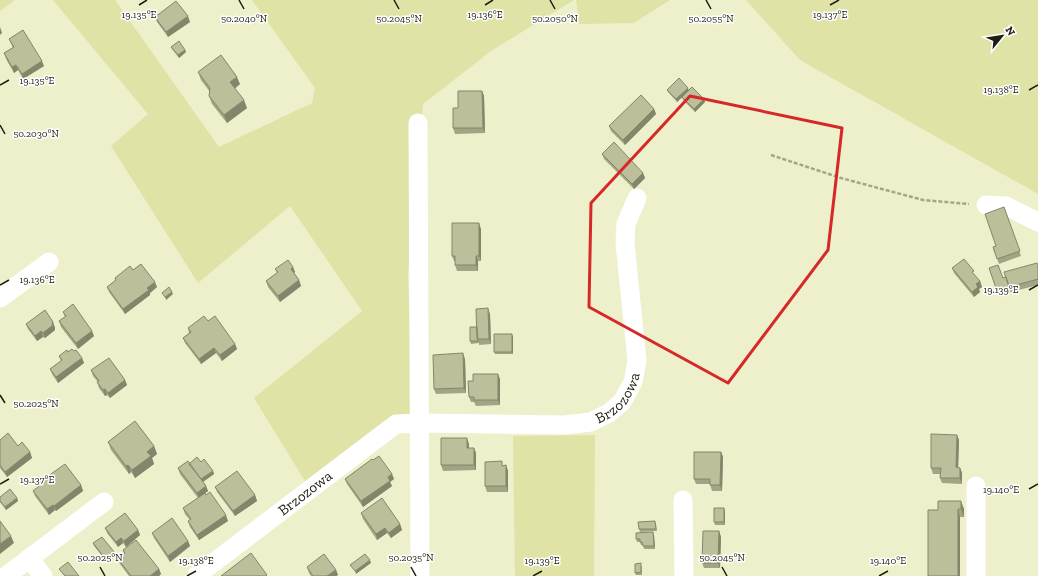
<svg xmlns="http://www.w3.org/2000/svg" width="1038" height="576" viewBox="0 0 1038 576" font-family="'Zilla Slab',serif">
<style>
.green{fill:#dfe3a6}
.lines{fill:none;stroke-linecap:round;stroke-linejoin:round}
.path{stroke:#a4a689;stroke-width:2.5;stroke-dasharray:4 2;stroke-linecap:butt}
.minor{stroke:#fff;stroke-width:19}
.wall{fill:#a2a484}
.shaded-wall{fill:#84866c}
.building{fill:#bcbf9a;stroke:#84866c}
.marked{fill:none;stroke:#d62828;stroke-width:3;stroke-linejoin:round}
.ticks{fill:none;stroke:#1d1d10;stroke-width:1.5}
.labels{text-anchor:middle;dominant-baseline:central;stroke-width:3;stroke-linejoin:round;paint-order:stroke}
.street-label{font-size:15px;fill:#1d1d10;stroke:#fff}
.ticks-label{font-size:10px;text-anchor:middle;fill:#1d1d10;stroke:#fff;stroke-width:3;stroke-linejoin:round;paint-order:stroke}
</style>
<rect width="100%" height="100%" fill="#edf0ca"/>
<path class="green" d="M0 0H15L0 11Z
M53 0H115L219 147 312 103 315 88 252 0H574L491 51 423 104 408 274 413 419 311 491 254 398 362 311 290 206 198 283 111 146 148 114Z
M576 0H670L634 23 579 24Z
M746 0H1038V194L800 60Z
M595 435 594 576H515L513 436Z"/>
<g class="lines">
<path class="path" d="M771 155 841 178 923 200 969 204"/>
<g class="minor">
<path d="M418 123 420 576"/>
<path d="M986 205 1006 206 1038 222"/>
<path d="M0 298 49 262"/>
<path d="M976 486V576"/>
<path d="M683 500 684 576"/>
<path d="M29 558 43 576"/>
<path d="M6 576 104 502"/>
<path id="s1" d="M196 576 396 424 419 423 564 425 591 422 609 413 622 402 633 382 637 361 625 243 626 224 637 198"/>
</g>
</g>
<path class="wall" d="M155 17 190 22 168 37 157 22Z
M9 39 44 66 23 79 18 70 14 73 6 59 4 53 13 48Z
M171 47 185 50 186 52 179 58 172 49Z
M198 72 240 84 235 88 247 108 227 123 212 104 209 96 210 92 201 80Z
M688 88 689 91 705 102 695 112 683 100 682 97 677 102 668 92 667 90Z
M482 91 484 96 485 133 455 134 453 128 458 108Z
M654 109 656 114 625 145 611 131 609 126Z
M602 154 643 173 645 178 634 189 604 159Z
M1004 207 1021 256 999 264 993 247 996 246Z
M481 229V261H478V271H457L455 265V261H454L452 256Z
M1038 265V285L1011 292 998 294 989 268 1003 278Z
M293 267 295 272 294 273 299 280 301 286 280 302 268 287 266 281 277 273 275 269Z
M952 268 976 277 980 281 982 287 979 289 980 292 974 297 954 273Z
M133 270 157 287 150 293V295L125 314 109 292 107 287 116 280 115 278Z
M63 312 94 336 78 349 61 327 59 321 65 317Z
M490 314 491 344 479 345V343L471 344 470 341 477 327Z
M208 321 235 344 237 349 222 361 216 353 201 364 185 343 183 338 189 333 188 328Z
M53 322 55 328V330L45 338 43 337 37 341 28 329 26 324Z
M513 337V354H495L494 352Z
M74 351 82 358 84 363 58 383 52 374 50 369 61 361 59 356 68 352Z
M465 359 466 393 436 394 434 389Z
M91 370 125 380 127 385 110 398 107 395 105 396 99 388 97 382H98L93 376Z
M500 379V405L476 406 474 402H471L469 397Z
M957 435 959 440 958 467 960 468 962 473V484L942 483 940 478V474H933L931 468Z
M0 440 18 446 30 452 32 458 7 477 0 468Z
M108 442 154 446 157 454 152 458 154 464 135 478 131 472 129 474 111 450Z
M469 444V448H474L476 453V470L443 471 441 465Z
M721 452 723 457 722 491H712L710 484H696L694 479Z
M373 460 392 474 394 479 390 482 392 486 363 507 347 484 345 479Z
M201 462 213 471 214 474 203 482 206 486 208 491 205 493 228 521 199 540 190 527 188 521 190 520 185 514 183 508 198 498 180 474 178 468 189 464Z
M504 465H506L508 471V492H487L485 486Z
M37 484 81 485 83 491 56 511 55 510 49 515 35 496 33 491 38 487Z
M215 487 255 495 257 501 235 516 217 492Z
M0 497 17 498 18 501 6 510 0 502Z
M964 509V517H960V576H928L938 510Z
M725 511V525H715L714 522Z
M361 513 400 524 402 530 391 538 387 533 377 540 363 519Z
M656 524 657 531 640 532 639 529Z
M105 528 138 530 140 535 126 547 123 543 118 547 107 533Z
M719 531 721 537 720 568H704L702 563Z
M152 533 188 541 190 546 170 562 154 538Z
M654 535 655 549H644L643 545H641L640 542H637L636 539Z
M93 543 116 556 107 562 94 546Z
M123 550 159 569 161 574 159 576H129L120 564 118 559 124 554Z
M642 566V575H636L635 573Z
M307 567 336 570 338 575 336 576H311L309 573Z"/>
<path class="shaded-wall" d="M188 16 190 22 168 37 166 32Z
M0 27 2 33 0 35Z
M185 50 186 52 179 58 178 55Z
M42 61 44 66 23 79 22 74Z
M16 65 18 70 14 73 12 67Z
M237 77 240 84 233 90 230 82Z
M688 88 689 91 677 102 676 99Z
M482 91 484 96 485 133 483 128Z
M704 99 705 102 695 112 694 109Z
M244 100 247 108 227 123 224 115Z
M654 109 656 114 625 145 623 140Z
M643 173 645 178 634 189 632 184Z
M479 223 481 229V261L479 256Z
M476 256 478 261V271L476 265Z
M293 267 295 272 293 274 291 269Z
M299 280 301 286 280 302 278 296Z
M980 281 982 287 979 289 980 292 974 297 972 292 976 284Z
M155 282 157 287 150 293V295L125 314 123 309 147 288Z
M172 292 173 294 166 300 165 297Z
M488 308 490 314 491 344 489 339Z
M53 322 55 328V330L45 338 43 333Z
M41 331 43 337 37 341 35 336Z
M92 331 94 336 78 349 76 343Z
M512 334 513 337V354L512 352Z
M235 344 237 349 222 361 220 355Z
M214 348 216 353 201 364 199 359Z
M463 353 465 359 466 393 464 388Z
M82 358 84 363 58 383 56 377Z
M498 374 500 379V405L498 400Z
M125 380 127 385 110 398 108 393Z
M105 389 107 395 105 396 103 390Z
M957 435 959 440 958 473 956 467Z
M467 438 469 444V453L467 448Z
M154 446 157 454 152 458 154 464 135 478 132 470 147 452Z
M474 448 476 453V470L474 465Z
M30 452 32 458 7 477 5 472Z
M721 452 723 457 722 491 720 485Z
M128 465 131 472 129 474 126 466Z
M506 465 508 471V492L506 486Z
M960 468 962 473V484L960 478Z
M213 471 214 474 201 483 200 480Z
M392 474 394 479 390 482 392 486 363 507 361 501Z
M81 485 83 491 56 511 54 506Z
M206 486 208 491 199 498 197 493Z
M255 495 257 501 235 516 233 511Z
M17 498 18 501 6 510 5 507Z
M961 501 964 509V517L961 509Z
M53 505 55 510 49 515 47 509Z
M724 508 725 511V525L724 522Z
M958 509 960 517V576H958Z
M226 515 228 521 199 540 197 535Z
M400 524 402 530 391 538 389 533Z
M385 528 387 533 377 540 376 534Z
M138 530 140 535 126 547 124 541Z
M719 531 721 537 720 568 718 563Z
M653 532 654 535 655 549 654 546Z
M11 536 14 543 0 554V544Z
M121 538 123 543 118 547 116 542Z
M188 541 190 546 170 562 168 556Z
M115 553 116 556 107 562 106 560Z
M370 560 371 563 356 574 355 571Z
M159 569 161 574 159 576H150Z
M336 570 338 575 336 576H327Z"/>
<path class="building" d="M176 1 188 16 166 32 155 17Z
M23 30 42 61 22 74 16 65 12 67 4 53 14 47 9 39Z
M179 41 185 50 178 55 171 47Z
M221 55 237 77 230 82 244 100 224 115 209 96 210 88 198 72Z
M679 78 688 88 676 99 667 90Z
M692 87 704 99 694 109 682 97Z
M458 91H482L483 128H453V108H458Z
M641 95 654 109 623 140 609 126Z
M614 142 643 173 632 184 602 154Z
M1004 207 1020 251 997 259 993 247 996 246 985 214Z
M452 223H479V256H476V265H455V256H452Z
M964 259 974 271 972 272 980 281 976 284 978 287 972 292 952 268Z
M288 260 293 267 291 269 299 280 278 296 266 281 278 272 275 269Z
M1037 263 1038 265V279L1009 287 1004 272Z
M141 264 155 282 147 288 149 290 123 309 107 287 116 280 115 278 130 266 133 270Z
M998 265 1003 278 1006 277 1010 289 997 291 989 268Z
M169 287 172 292 165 297 162 293Z
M73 304 92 331 76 343 59 321 66 316 63 312Z
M488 308 489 339H477L476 309Z
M45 310 53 322 52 323 53 325 43 333 41 331 35 336 26 324Z
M204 316 208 321 215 316 235 344 220 355 214 348 199 359 183 338 191 332 188 328Z
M470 327H477L478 341H470Z
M494 334H512V352H494Z
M72 349 74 351 76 350 82 358 56 377 50 369 62 360 59 356 67 350 68 352Z
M463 353 464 388 434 389 433 355Z
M109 358 125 380 108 393 105 389 103 390 97 382 99 381 91 370Z
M473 374H498V400H474V397H469L468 381H473Z
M135 421 154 446 147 452 151 456 132 470 128 465 126 466 108 442Z
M8 433 18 446 22 442 30 452 5 472 0 465V440Z
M931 434 957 435 956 467 960 468V478H940L941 468H931Z
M441 438H467V448H474V465H441Z
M694 452H721L720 485H710V479H694Z
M379 456 392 474 388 477 390 481 361 501 345 479 372 459 373 460Z
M197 457 201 462 204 459 213 471 201 479 189 464Z
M188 461 206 486 197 493 178 468Z
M502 461V466L506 465V486H485V462Z
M65 464 81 485 54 506 53 505 47 509 33 491 39 486 37 484Z
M237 471 255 495 233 511 215 487Z
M10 489 17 498 5 507 0 501V497Z
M210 492 226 515 197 535 188 521 191 519 183 508 205 493 206 495Z
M382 498 400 524 389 533 385 528 376 534 361 513Z
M938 501H961V509H958V576H928V510H938Z
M714 508H724V522H714Z
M125 513 138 530 124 541 121 538 116 542 105 528Z
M172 518 188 541 168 556 152 533Z
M0 521 11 536 0 544Z
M655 521 656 529H639L638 522Z
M703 531H719L718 563H702Z
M653 532 654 546H643L642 542H640V539H636V533Z
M102 537 115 553 106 560 93 543Z
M136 540 159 569 150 576H131L118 559 125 553 123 550Z
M251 553 267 575 266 576H221Z
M324 554 336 570 327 576H313L307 567Z
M365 554 370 560 355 571 350 565Z
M68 562 79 576H65L59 569Z
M641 563V572L635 573V564Z"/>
<path class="marked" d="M690 96 842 128 828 250 728 383 589 307 591 203Z"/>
<path class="ticks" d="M239 0 244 9M394 0 399 9M550 0 555 9M706 0 711 9M139 5 147 0M485 5 493 0M830 5 839 0M0 85 9 80M1029 90 1038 85M0 125 5 134M0 285 9 280M1029 290 1038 285M0 395 5 403M0 484 9 479M1029 489 1038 484M100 567 105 576M411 567 416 576M722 567 727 576M187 576 196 571M533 576 542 571M879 576 888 571"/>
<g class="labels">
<g class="street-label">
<text stroke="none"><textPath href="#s1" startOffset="484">Brzozowa</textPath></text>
<text stroke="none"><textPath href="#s1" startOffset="137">Brzozowa</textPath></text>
</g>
</g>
<g class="ticks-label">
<text x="139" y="18">19.135°E</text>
<text x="485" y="18">19.136°E</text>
<text x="830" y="18">19.137°E</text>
<text x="244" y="22">50.2040°N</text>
<text x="399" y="22">50.2045°N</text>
<text x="555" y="22">50.2050°N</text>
<text x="711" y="22">50.2055°N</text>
<text x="37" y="84">19.135°E</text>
<text x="1001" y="93">19.138°E</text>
<text x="36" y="137">50.2030°N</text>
<text x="37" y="283">19.136°E</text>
<text x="1001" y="293">19.139°E</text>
<text x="36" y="407">50.2025°N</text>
<text x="37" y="483">19.137°E</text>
<text x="1001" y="493">19.140°E</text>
<text x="100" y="561">50.2025°N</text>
<text x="411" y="561">50.2035°N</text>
<text x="722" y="561">50.2045°N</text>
<text x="196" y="564">19.138°E</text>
<text x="542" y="564">19.139°E</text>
<text x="888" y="564">19.140°E</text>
</g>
<g transform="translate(1002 36) rotate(60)" stroke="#ffffff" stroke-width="3" paint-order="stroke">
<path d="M0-3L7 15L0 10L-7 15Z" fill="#1d1d10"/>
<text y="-6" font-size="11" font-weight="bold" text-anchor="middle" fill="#1d1d10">N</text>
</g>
</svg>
